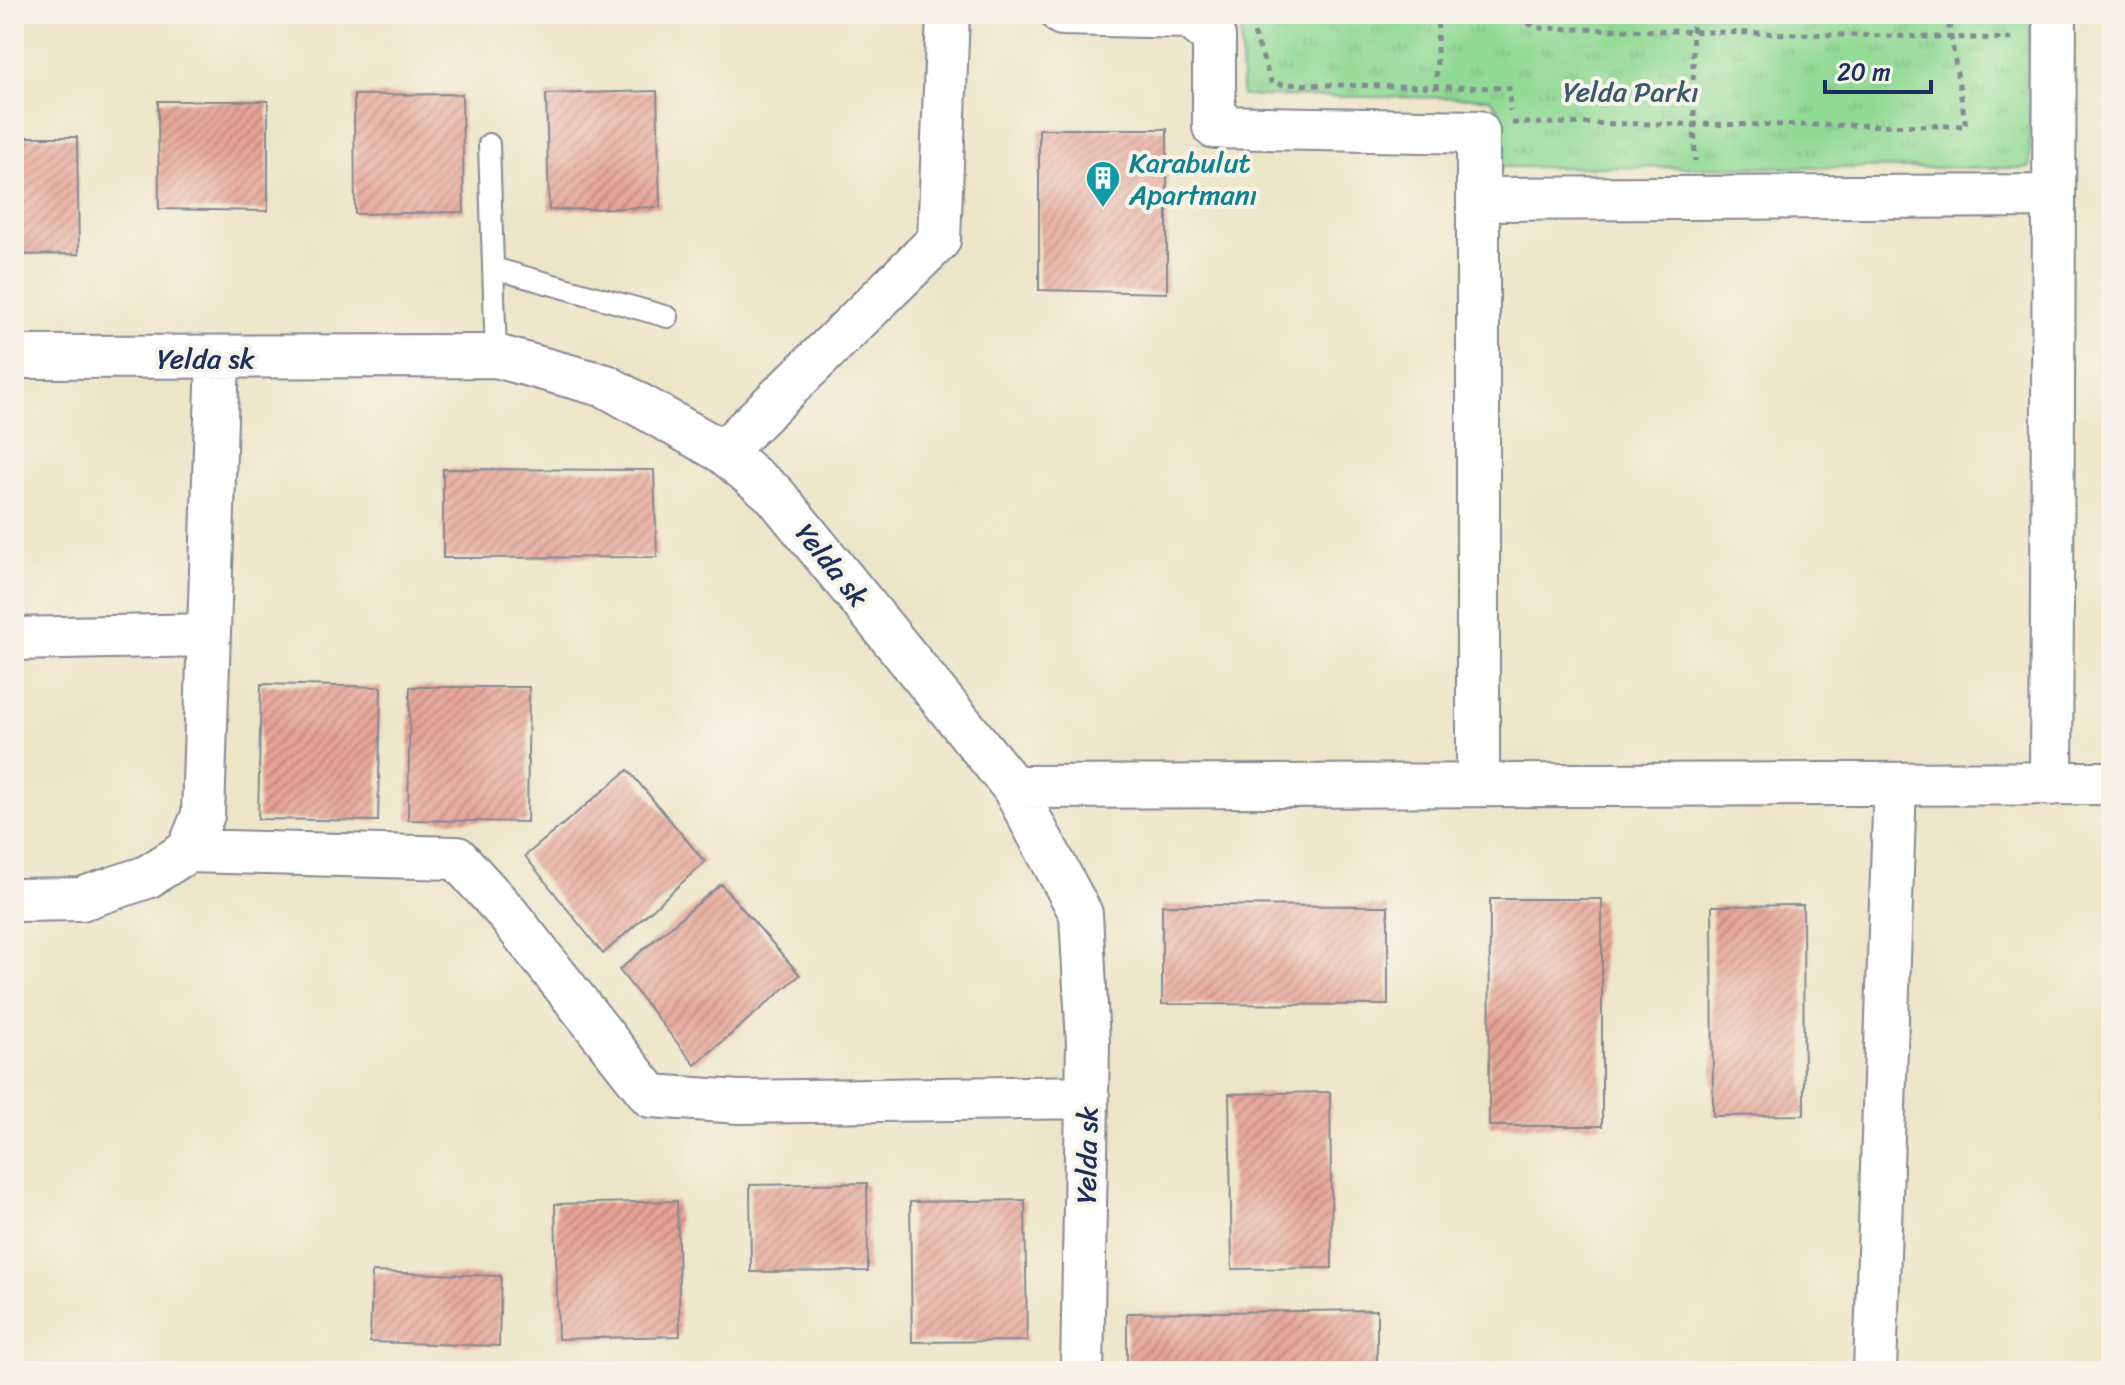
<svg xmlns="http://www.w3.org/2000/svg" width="2125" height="1385" viewBox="0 0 2125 1385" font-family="Sriracha,sans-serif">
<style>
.park{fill:url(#park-tufts);stroke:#56847a;stroke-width:2}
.building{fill:url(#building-hatch)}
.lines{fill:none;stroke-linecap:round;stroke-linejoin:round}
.lane-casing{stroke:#848a93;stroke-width:24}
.street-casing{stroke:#848a93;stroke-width:46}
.path{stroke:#848a93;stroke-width:5;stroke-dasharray:6 6;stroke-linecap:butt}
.lane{stroke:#fff;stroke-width:20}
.street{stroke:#fff;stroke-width:42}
.labels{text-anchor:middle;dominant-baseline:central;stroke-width:8;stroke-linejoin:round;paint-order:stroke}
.park-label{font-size:28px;fill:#385a6c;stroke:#f7f3e8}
.culture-label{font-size:28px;fill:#0d838f;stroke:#f7f3e8;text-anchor:start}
.street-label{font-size:28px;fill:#1b2f5e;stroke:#f7f3e8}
</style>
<defs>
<pattern id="park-tufts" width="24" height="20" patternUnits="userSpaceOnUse" patternTransform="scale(2)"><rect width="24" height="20" fill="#91da95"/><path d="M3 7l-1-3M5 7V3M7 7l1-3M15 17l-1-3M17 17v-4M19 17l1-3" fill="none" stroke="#7cbb83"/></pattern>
<pattern id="building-hatch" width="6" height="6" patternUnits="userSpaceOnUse" patternTransform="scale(2)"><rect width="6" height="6" fill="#e6a295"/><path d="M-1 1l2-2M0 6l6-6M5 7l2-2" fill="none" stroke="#ba847d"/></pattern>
</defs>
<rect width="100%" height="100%" fill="#f7f3e8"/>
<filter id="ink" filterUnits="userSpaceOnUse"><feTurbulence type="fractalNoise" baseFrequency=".0125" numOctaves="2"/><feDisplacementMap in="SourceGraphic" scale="16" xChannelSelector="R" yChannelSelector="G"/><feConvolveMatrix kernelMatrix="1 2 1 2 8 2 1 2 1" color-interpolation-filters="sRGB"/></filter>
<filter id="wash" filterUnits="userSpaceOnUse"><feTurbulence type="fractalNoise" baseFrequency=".006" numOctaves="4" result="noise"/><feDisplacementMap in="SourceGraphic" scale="32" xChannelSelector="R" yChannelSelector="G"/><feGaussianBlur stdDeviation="1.8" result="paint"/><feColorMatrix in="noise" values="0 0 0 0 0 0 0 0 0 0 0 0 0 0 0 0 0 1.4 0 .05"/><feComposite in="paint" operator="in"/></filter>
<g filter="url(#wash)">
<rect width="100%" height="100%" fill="#ede5c8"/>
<path class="park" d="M1233 14H2030V168L1499 167 1498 109 1490 98 1242 96 1241 28Z"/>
<g id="blocks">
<path class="building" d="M657 91 660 207 549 210 546 94Z
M462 94 464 212 355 214 354 95Z
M158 101H268V211L159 209Z
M1039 129H1167V293L1039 290Z
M14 137H77L79 254 14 255Z
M443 469 654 470 657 557 443 558Z
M261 684 381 687 378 821 258 819Z
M410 687H529L527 822 408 820Z
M628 770 705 862 603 954 525 856Z
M721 884 800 975 695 1065 619 970Z
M1490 899H1602V1126H1489Z
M1162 905 1388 906V1005L1162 1004Z
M1803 905 1804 1115 1713 1116 1712 906Z
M1330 1092 1332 1268 1232 1269 1229 1094Z
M867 1183 868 1271 751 1272 750 1185Z
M1025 1200 1027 1341 912 1342 910 1202Z
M677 1201 680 1336 558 1339 555 1204Z
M372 1272 501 1276 499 1346 370 1342Z
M1377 1310V1371H1127V1313Z"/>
</g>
</g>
<g filter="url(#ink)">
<use href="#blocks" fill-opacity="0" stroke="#848a93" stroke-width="2"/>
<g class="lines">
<g class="lane-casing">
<path id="lane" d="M489 144 496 356
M493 268 668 317"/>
</g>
<g class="street-casing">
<path id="street" d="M1062 14 1189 17 1214 37V127L1478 132V785
M1478 199 2053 196
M14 357 496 356 606 386 723 452 775 495 1013 787 1081 914 1088 1043 1082 1371
M723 452 939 240 948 14
M14 639 209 635
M2051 784 2055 14
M1013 787 2111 783
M188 851 457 858 506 912 651 1096 740 1102 1088 1097
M14 900 81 899 147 877 188 851 203 815 218 357
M1875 1371 1895 784"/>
</g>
<path class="path" d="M1521 14 1523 20 1536 28 2018 39
M1692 14 1695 161
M1254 33 1272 84 1509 88 1510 111
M1436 89 1438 14
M1512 123 1966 126 1947 14"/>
<use href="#lane" class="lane"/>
<use href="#street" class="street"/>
</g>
</g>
<defs>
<g id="building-pin" transform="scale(1.8)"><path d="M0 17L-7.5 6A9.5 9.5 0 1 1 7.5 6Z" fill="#0f9aa8" stroke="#f7f3e8"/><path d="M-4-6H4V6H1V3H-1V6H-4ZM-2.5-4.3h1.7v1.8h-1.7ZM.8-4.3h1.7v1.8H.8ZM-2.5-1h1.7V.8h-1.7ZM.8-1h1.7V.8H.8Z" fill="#fff"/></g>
</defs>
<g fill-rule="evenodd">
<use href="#building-pin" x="1103" y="178"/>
</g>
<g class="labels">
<g class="park-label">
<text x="1631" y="91">Yelda Parkı</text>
</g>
<g class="culture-label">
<text x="1129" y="162">Karabulut<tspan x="1129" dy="32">Apartmanı</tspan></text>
</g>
<g class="street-label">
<text x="206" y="358">Yelda sk</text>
<text transform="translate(832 565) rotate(51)">Yelda sk</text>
<text transform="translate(1087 1155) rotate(-89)">Yelda sk</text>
</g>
</g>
<rect width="2125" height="1385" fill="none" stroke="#f7f3e8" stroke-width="48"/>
<path d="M1825 80v12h106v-12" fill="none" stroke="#1b2f5e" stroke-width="4"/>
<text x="1837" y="80" font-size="24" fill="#1b2f5e" stroke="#f7f3e8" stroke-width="6" paint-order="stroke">20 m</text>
</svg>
